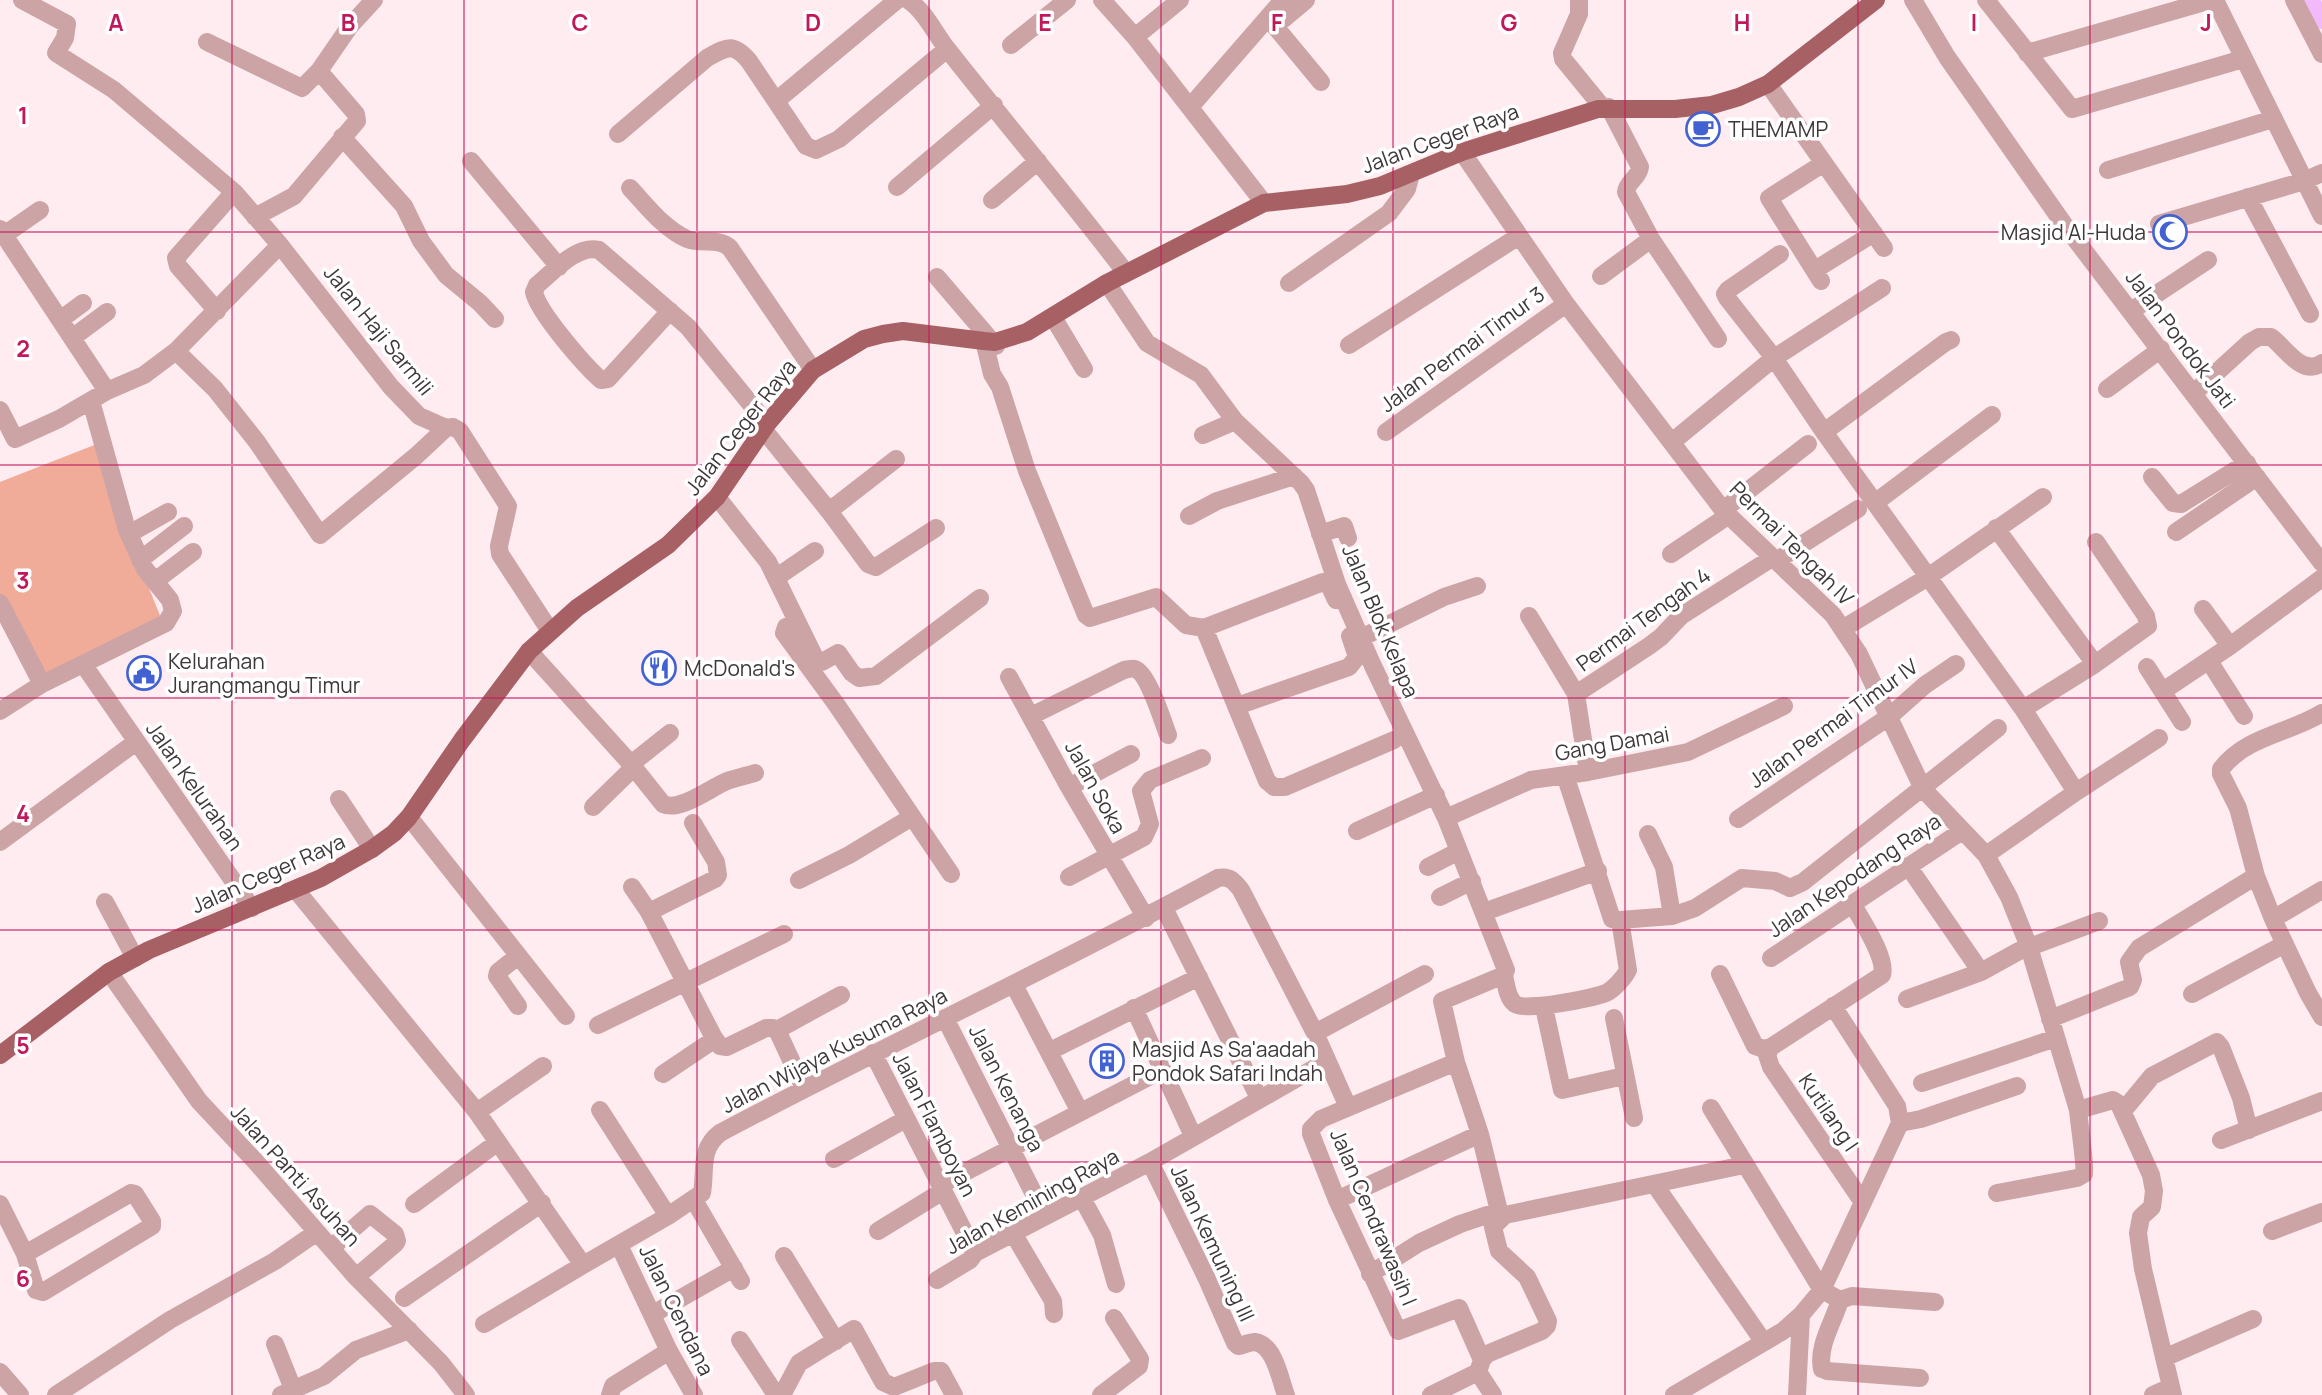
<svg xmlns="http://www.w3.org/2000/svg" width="2322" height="1395" viewBox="0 0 2322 1395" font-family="Manrope,sans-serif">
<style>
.green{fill:#f1ab99}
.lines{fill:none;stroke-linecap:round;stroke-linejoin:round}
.canal{stroke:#f3bafb;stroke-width:16}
.minor{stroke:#cca4a5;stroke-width:18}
.major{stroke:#a76165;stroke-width:18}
.grid{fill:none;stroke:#c2185b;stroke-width:2;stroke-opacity:0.55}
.labels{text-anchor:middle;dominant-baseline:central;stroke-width:7;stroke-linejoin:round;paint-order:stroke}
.poi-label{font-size:21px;fill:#3f3739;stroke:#fff;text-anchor:start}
.street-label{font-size:21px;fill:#3f3739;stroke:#fff}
.grid-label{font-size:23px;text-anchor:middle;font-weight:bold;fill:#c2185b;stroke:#fff;stroke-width:7;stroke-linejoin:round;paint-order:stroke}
</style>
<rect width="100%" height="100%" fill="#feecf1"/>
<path class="green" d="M102 442 126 531 163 623 39 684 0 609V482Z"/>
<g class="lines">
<path class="canal" d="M2312 0 2322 21"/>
<path class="minor" d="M22 0 67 24 65 38 56 53 114 90 234 192 280 245 391 387 419 416 446 428 453 427 460 431 508 506 499 546 500 554 550 631
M908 0C925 11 935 34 948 50 1007 125 1068 197 1126 273
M1102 0 1135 37 1264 203
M1579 0V14L1562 53 1563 59 1603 108
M1913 0 1947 57 2063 223 2322 563
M1986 0 2072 109 2243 59
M2215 0 2322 216
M2294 0 2322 54
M1268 18 1321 82
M1275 26 1306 0
M1135 37 1180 0
M207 42 302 88 319 71 350 26 374 0
M1011 45 1067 0
M2027 53 2211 0
M1768 84 1884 248
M776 101 897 0
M1190 107 1283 0
M1609 107 1640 167C1639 178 1627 181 1626 192L1651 239 1718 339
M618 134 707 58C727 47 733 42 749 61L806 146 816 150 839 139 947 49
M342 137 404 206 421 241 446 275 480 303 495 319
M1462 152 1566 304 1723 510 1833 615 1859 654 1923 789 1986 855 2009 897 2029 947 2078 1110C2079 1123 2086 1167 2084 1174L2077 1178 1997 1193
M471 161 559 267
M2108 170 2273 119
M897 187 994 105
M630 188C647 206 664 229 687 239 702 245 718 237 730 248L813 370
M2248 197 2310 314
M992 200 1038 161
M255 217 294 196 357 121 356 114 319 71
M2159 224 2304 181 2322 173
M0 229 107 391 59 419 15 439 0 410
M4 235 40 210
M1780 254 1728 290 1725 294 1727 298 1774 358 1824 432 2023 709 2076 792
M1815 270 1874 233
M1601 276 1651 239
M937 277 996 346
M1821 281 1769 198 1824 163
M1107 283 1147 343 1201 375 1235 421 1301 483 1306 490 1337 584 1373 666 1446 818 1506 970 1504 975 1442 1001 1456 1062 1480 1134 1499 1211 1505 1215 1744 1165
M1289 283 1389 213 1407 189 1411 174
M217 311 178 266 176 258 234 192
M670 311 608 379 601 380C584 365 538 312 534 292L537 285C553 272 577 244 599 250L688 327 767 424
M2131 311 2208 260
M1053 317 1084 369
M60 320 83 303
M72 338 107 312
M984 341 992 374 1000 387 1027 471 1086 615 1090 618 1156 597 1186 625 1204 628 1323 582 1329 585 1336 600
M1349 345 1519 236
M176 351 215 389 257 442 320 535 416 456 446 428
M2107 389 2161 349
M107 391 144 375 176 351 280 245
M2194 393 2250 342 2259 337H2271C2286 348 2302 377 2322 363
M763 429 829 511 868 564 876 567 936 528
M1386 432 1566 304
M1824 432 1946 342 1951 340
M1203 435 1235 421
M1672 442 1774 358 1882 288
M2152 477 2173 503 2181 504 2247 463
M717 497 768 562 817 662H822L838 653 852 673 859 678 876 676 980 598
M1876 502 1992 415
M1723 510 1808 444
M829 511 896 459
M1189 516 1217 501 1294 476
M1996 528 2095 664
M2176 532 2257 477
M129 534 168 512
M1320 534 1344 526 1348 538
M1671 554 1729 515
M140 560 184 526
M1776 561 1858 509
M777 577 815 551
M155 581 193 552
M0 603 42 684 83 664 252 908
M2203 609 2230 646
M1529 616 1576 694 1588 772
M799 625 786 627 784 633 836 704 951 874
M1204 628 1267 781 1274 787H1285L1394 740
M1844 628 1928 577 2043 497
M1361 638 1444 597 1477 586
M529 651 631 764 663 804C680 812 710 788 727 781 736 778 745 776 755 773
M2209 661 2244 716
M83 664 166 623 173 611 170 600 145 569 127 530 91 401
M2147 667 2182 722
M1009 677 1069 787 1146 918
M2163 691 2230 646 2322 578
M1576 694 1649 646 1661 637 1681 616 1772 558
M1237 706 1349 667 1357 657 1350 636
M2023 709 2095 664 2148 626 2146 616 2096 542
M0 711 42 684
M2322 713C2290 733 2246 736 2221 769V774L2238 808 2256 876 2273 919 2308 993 2322 1017
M1031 716 1124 670C1128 669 1132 668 1135 669 1148 673 1163 722 1168 735
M631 764 670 733
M1565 775 1612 919 1620 920 1672 916 1695 908 1742 878 1775 881 1790 888 1803 882 1998 728
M1069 787 1131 754
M339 799 372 849
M593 807 634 767
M409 817 566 1016
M1446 818 1531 780 1588 772 1688 752 1784 706
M1738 819 1890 716 1925 685 1956 664
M693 823 716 862 718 875 715 879 649 912 714 1038 720 1046 727 1047 766 1028H773L777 1030 804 1088
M1357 831 1436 795
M1648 834 1664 867 1672 916
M0 842 136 742
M1986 855 2076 792 2159 738
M1908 866 1981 972
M1428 867 1459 851
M1069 877 1144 837 1150 824 1141 791 1150 780 1202 758
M799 880 849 855 912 817
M632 887 649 912
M296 890 477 1112 583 1265 668 1216 702 1193C706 1170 699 1149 720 1133 884 1046 1054 967 1218 878 1230 876 1234 881 1241 890L1315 1033 1348 1107
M1440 897 1472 881
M105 902 135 958
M1164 908 1259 1098
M1484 912 1598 871
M2273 919 2322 890
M1771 958 1962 831
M109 972 199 1101 255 1161 356 1277 441 1363 466 1395
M1720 974 1755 1046 1764 1049 1771 1047 1882 975C1887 958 1862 921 1853 905
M1504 975C1506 984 1507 998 1515 1004 1526 1012 1592 998 1606 993 1614 989 1624 978 1628 970L1620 920
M1014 985 1080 1112
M2192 994 2285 944
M1907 999 1981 972 2019 951 2099 921
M518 1006 497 976 498 972 518 956
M1544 1007 1562 1090 1624 1076
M1134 1008 1193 1136
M945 1018 1045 1216
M1614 1018 1634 1118
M2050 1019 2130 987 2133 980 2129 962 2139 948 2256 876
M598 1025 784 934
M777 1030 841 995
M1315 1033 1425 974
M1771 1047 1767 1055 1771 1067 1862 1201
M1050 1051 1199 977
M873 1053 975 1253
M1456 1062 1321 1119 1311 1129V1134L1337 1200 1398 1331 1459 1308 1482 1360
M663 1074 715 1039
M1922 1083 2056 1038
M1711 1108 1822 1290 1840 1300 1852 1296 1935 1302
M600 1110 668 1216
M2078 1110 2113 1100 2119 1104 2151 1175 2154 1191 2152 1207 2141 1217 2138 1233 2143 1269 2173 1395
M2123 1111 2152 1076 2217 1042 2221 1047 2241 1098 2249 1130
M477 1112 543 1066
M1900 1123 1921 1119 2017 1086
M2221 1140 2322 1101
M834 1159 906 1119
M1150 1162 1206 1277 1235 1343 1238 1346C1244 1345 1249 1342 1255 1342 1275 1345 1280 1380 1286 1395
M940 1185 1162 1070
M1655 1185 1763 1341
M1082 1198 1102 1235 1116 1284
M694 1200 741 1281
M1337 1200 1480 1134
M0 1204 25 1254 36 1290 43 1292 152 1226V1221L135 1194 131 1193 25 1254
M414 1204 498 1142
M878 1231 943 1191
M2272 1231 2322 1212
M1013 1233 1053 1301 1054 1314
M619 1245 669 1351 694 1395
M331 1248 370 1214 395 1234 397 1241 395 1244 356 1277
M784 1256 836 1341
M1370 1274 1419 1243 1460 1224 1499 1211
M937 1280 970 1260 975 1253 1150 1162 1327 1061
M404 1298 542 1203
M1840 1300C1834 1321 1817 1346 1822 1369L1827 1371 1920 1378
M653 1314 734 1268
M484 1324 583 1265
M740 1340 776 1395
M275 1344 293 1389
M2164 1358 2253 1319
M0 1372 20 1395
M1478 1372 1493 1395
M56 1395 170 1320 275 1261 317 1232
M281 1395 324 1376 356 1350 409 1330
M610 1395 613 1386 669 1351
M782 1395 799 1363 854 1329 883 1382 894 1387 934 1371H941L954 1395
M1101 1395 1139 1366 1140 1359 1114 1318
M1431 1395 1478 1372 1482 1360 1487 1354 1542 1331 1547 1326 1548 1321 1527 1277 1499 1251 1493 1227 1505 1215
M1674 1395 1783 1331 1801 1315
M1797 1395 1801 1315 1822 1290 1900 1123 1897 1106 1833 1006
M2153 1395 2171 1387"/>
<path class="major" d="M0 1055 109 972 149 950 321 878 372 849 394 833 409 817 462 740 529 651 577 608 668 545 717 497 767 424 813 370 864 339 883 334 903 331 984 341 995 342 1027 332 1107 283 1264 203 1347 194 1380 186 1462 152 1598 109H1675L1712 105 1739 97 1768 84 1876 0"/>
</g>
<path class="grid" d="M232 0V1395M464 0V1395M697 0V1395M929 0V1395M1161 0V1395M1393 0V1395M1625 0V1395M1858 0V1395M2090 0V1395M0 232H2322M0 465H2322M0 698H2322M0 930H2322M0 1162H2322"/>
<defs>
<g id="cafe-ring" transform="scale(1.75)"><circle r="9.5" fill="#fff" stroke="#4262d4" stroke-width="1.5"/><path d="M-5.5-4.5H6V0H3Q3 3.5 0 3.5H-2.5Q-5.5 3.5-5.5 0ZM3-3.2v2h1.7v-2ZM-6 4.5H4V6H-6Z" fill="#4262d4"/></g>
<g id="mosque-ring" transform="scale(1.75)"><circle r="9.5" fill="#fff" stroke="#4262d4" stroke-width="1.5"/><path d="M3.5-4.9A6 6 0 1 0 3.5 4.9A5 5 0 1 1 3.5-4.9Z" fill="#4262d4"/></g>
<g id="restaurant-ring" transform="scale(1.75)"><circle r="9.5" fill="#fff" stroke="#4262d4" stroke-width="1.5"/><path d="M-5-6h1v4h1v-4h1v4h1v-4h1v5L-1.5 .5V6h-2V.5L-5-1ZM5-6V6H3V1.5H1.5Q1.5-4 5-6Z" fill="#4262d4"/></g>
<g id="civic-ring" transform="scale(1.75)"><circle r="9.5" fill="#fff" stroke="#4262d4" stroke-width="1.5"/><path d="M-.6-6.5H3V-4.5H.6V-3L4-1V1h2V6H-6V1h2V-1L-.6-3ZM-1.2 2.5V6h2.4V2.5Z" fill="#4262d4"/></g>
<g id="building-ring" transform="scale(1.75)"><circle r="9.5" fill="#fff" stroke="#4262d4" stroke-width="1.5"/><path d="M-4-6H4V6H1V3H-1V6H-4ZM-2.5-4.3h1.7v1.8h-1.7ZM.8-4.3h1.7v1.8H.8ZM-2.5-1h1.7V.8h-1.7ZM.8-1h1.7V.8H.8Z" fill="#4262d4"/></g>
</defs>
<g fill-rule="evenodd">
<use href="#cafe-ring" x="1703" y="129"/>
<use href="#mosque-ring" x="2170" y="232"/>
<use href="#restaurant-ring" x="659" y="668"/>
<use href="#civic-ring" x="144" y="673"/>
<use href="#building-ring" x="1107" y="1061"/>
</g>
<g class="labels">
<g class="poi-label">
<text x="1728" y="129">THEMAMP</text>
<text x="2146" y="232" text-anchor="end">Masjid Al-Huda</text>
<text x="168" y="661">Kelurahan<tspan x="168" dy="24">Jurangmangu Timur</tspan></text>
<text x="684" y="668">McDonald's</text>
<text x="1132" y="1049">Masjid As Sa'aadah<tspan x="1132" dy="24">Pondok Safari Indah</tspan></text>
</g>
<g class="street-label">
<text transform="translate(1440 138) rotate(-20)">Jalan Ceger Raya</text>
<text transform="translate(379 330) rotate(51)">Jalan Haji Sarmili</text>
<text transform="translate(2181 339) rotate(53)">Jalan Pondok Jati</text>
<text transform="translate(1462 349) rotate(-36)">Jalan Permai Timur 3</text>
<text transform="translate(740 427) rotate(-52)">Jalan Ceger Raya</text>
<text transform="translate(1792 543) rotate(45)">Permai Tengah IV</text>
<text transform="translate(1643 619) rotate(-36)">Permai Tengah 4</text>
<text transform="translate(1381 621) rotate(67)">Jalan Blok Kelapa</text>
<text transform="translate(1833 723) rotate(-36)">Jalan Permai Timur IV</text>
<text transform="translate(1612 743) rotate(-10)">Gang Damai</text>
<text transform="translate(195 786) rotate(55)">Jalan Kelurahan</text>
<text transform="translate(1096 787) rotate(61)">Jalan Soka</text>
<text transform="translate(268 873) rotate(-24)">Jalan Ceger Raya</text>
<text transform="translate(1854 875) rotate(-34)">Jalan Kepodang Raya</text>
<text transform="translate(834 1050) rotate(-27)">Jalan Wijaya Kusuma Raya</text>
<text transform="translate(1007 1088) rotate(63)">Jalan Kenanga</text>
<text transform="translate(1829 1112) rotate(56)">Kutilang I</text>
<text transform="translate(935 1124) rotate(63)">Jalan Flamboyan</text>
<text transform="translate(296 1175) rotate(48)">Jalan Panti Asuhan</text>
<text transform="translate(1032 1201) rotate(-29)">Jalan Kemining Raya</text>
<text transform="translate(1374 1217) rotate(67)">Jalan Cendrawasih I</text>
<text transform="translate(1213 1243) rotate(65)">Jalan Kemuning III</text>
<text transform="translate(677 1310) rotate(64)">Jalan Cendana</text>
</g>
</g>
<g class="grid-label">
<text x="116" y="31">A</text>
<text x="348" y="31">B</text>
<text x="580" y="31">C</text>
<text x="813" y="31">D</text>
<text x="1045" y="31">E</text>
<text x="1277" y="31">F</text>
<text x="1509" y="31">G</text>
<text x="1742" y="31">H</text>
<text x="1974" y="31">I</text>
<text x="2206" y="31">J</text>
<text x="23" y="124">1</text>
<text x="23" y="357">2</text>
<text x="23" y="589">3</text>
<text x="23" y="822">4</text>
<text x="23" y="1054">5</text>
<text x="23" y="1287">6</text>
</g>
</svg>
